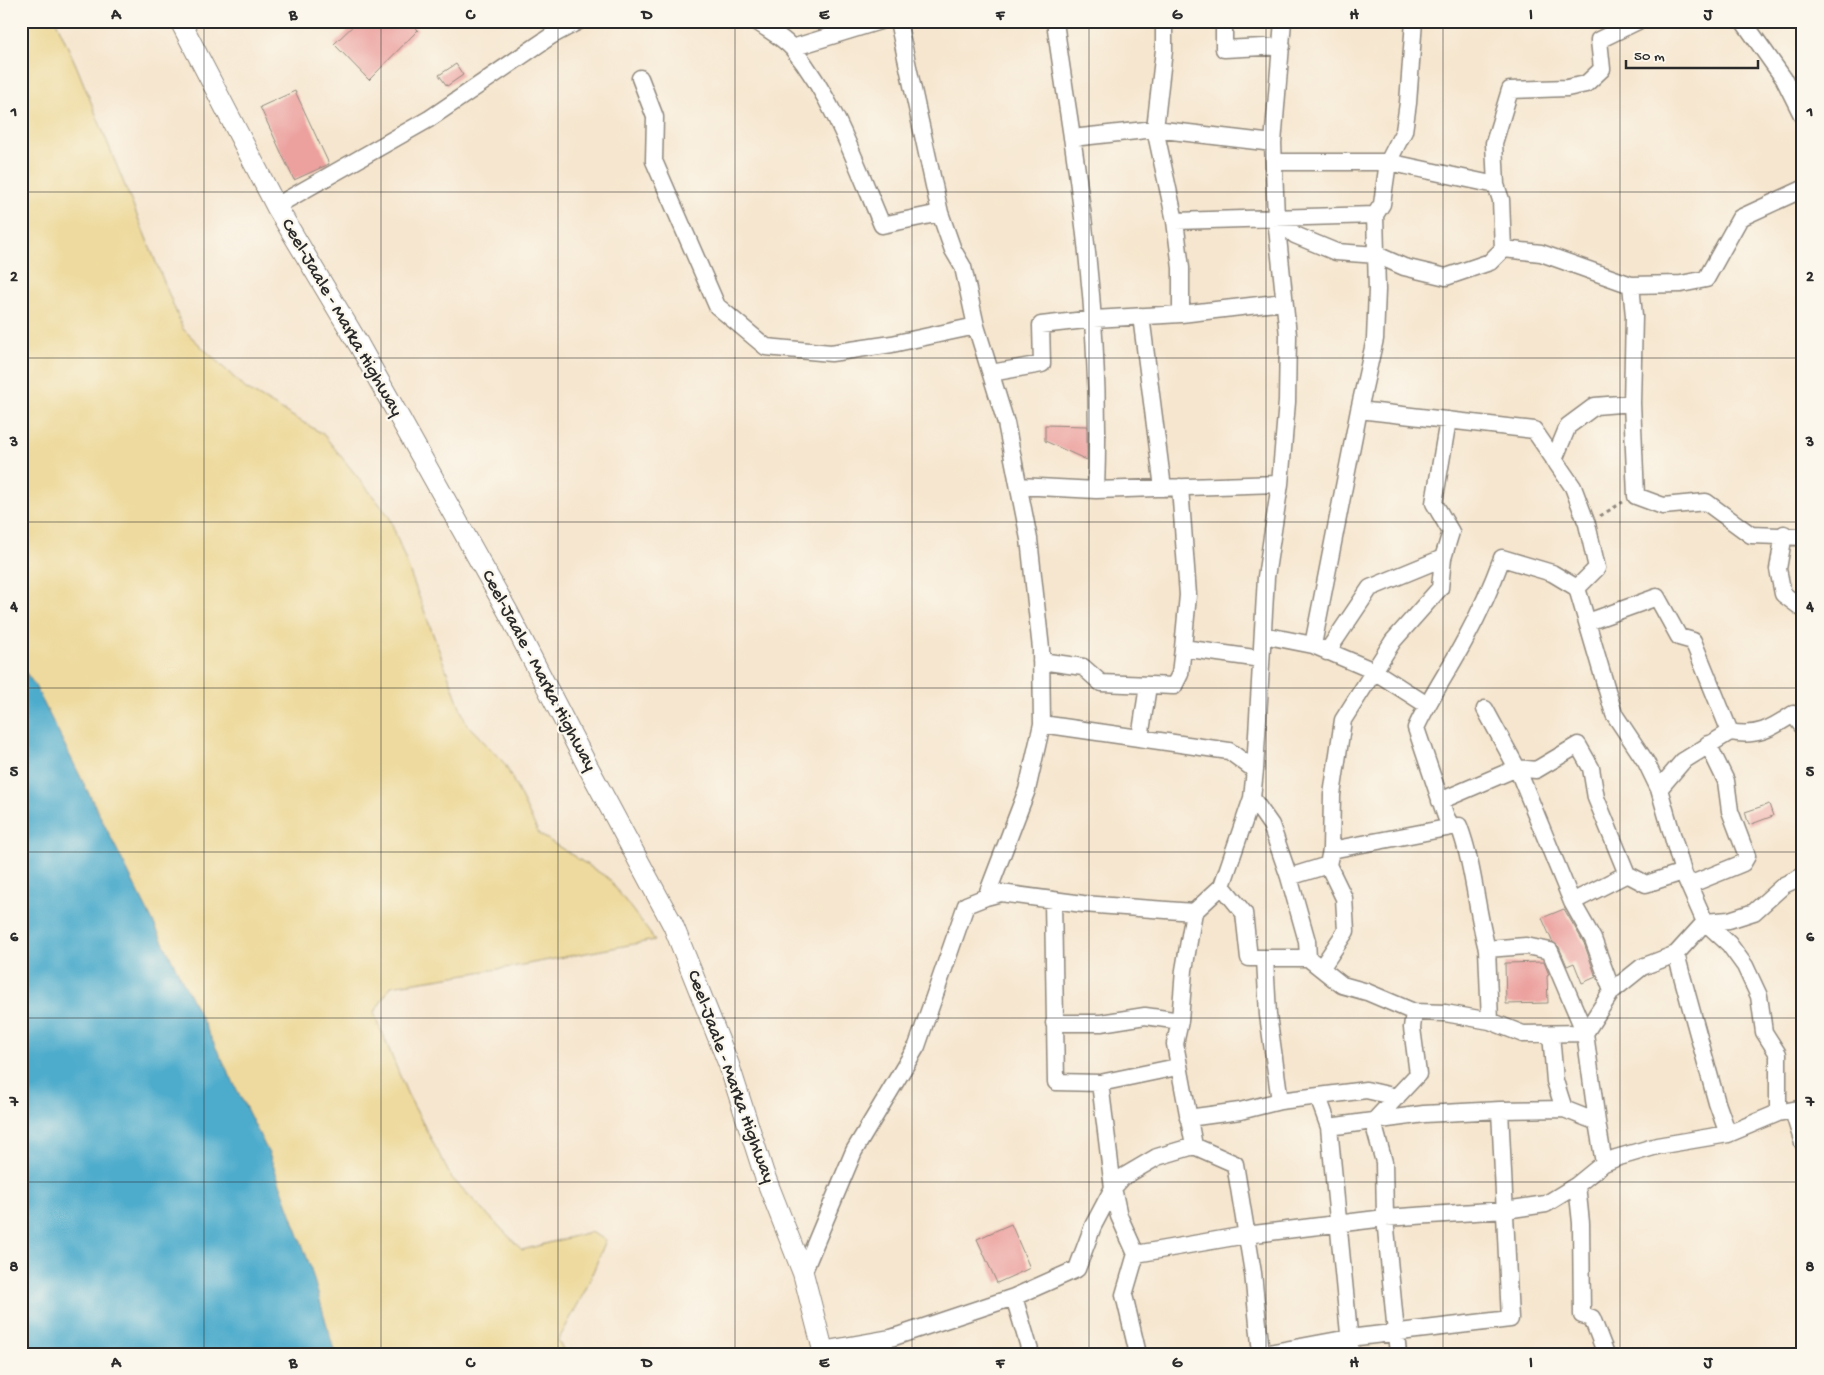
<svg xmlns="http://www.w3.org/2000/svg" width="1824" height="1375" viewBox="0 0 1824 1375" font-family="'Gochi Hand',sans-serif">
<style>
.sand{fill:#eeda9e;stroke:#8c8264}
.water{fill:#4eaccc;stroke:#3c6c7c}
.building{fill:#eca19f}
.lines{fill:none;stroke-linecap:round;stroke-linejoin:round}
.minor-casing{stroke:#90887d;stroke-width:19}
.tertiary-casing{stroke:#90887d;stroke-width:22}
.path{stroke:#90887d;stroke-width:3;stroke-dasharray:4 4;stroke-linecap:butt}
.minor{stroke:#fff;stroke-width:16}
.tertiary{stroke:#fff;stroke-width:20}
.grid{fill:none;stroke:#2b2b2b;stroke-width:1;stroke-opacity:0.55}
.labels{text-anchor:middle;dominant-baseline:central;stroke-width:4.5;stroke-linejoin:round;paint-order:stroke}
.street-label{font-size:19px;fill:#2b2b2b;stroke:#fbf7ec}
.neatline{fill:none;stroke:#2b2b2b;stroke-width:2}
.grid-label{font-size:16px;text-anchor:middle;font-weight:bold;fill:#2b2b2b}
</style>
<rect width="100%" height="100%" fill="#fbf7ec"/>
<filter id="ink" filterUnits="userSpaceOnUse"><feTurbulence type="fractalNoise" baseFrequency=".02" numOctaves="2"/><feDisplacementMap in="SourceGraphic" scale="10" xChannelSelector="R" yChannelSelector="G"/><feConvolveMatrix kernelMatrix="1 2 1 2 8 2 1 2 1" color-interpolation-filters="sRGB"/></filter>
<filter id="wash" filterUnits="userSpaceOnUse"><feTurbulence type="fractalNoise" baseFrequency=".0096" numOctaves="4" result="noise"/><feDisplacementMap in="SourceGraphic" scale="20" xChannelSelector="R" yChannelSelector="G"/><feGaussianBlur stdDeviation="1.12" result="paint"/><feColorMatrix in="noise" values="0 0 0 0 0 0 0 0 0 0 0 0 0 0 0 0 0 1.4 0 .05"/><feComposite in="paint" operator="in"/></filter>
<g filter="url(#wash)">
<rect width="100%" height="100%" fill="#f6e6cf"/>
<path class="sand" d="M21 21H56L76 65 183 329 246 389 323 434 389 516 466 723 505 764 539 834 608 878 655 940 517 966 391 986 374 1013 407 1093 451 1177 522 1250 590 1232 606 1240 586 1289 558 1341 566 1354H335L310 1266 269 1154 34 684 21 666Z"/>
<path class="water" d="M21 666 34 684 269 1154 310 1266 335 1354H21Z"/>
<g id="blocks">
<path class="building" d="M358 21H409L418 30 369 80 334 44Z
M456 64 463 75 447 86 439 75Z
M295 91 329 164 294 180 260 107Z
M1045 425 1087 426V460L1045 441Z
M1769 804 1773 816 1749 825 1745 812Z
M1564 909 1584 943 1596 977 1582 983 1574 963 1567 966 1559 947 1552 941 1542 918Z
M1544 962 1549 975 1547 976 1548 1003 1506 1004 1505 963Z
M1011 1224 1030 1268 997 1283 977 1239Z"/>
</g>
</g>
<g filter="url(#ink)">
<use href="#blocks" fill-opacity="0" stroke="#90887d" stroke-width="1"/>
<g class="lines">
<g class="minor-casing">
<path id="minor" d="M756 21C768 30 784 38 793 49 834 99 857 166 882 225L940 213
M1055 21C1062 77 1072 131 1079 187 1093 288 1100 387 1096 490
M1164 21V50L1155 129 1175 221 1181 268V314
M1224 21V49L1282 46
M1743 21 1784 79 1803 117
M792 48 880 21
M640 78 655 117 654 161 717 306 766 347 831 353 892 344 976 326
M1072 138 1155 129 1273 143
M1274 162H1388L1496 185
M276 206 429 119 551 36 579 21
M1276 218 1295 235 1336 252 1377 255 1404 267 1446 277 1490 262 1503 249 1541 253 1631 285 1681 284 1706 279 1740 218 1803 189
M1175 221 1375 215
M1503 249 1501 200 1496 185 1494 143 1510 90 1567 88 1586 84 1602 69 1599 40 1638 21
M1631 285 1634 316 1632 403 1636 496 1663 506 1706 502 1751 535 1803 537
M1141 316 1163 488
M991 373 1042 364 1041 325 1094 319 1181 314 1284 302
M1359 410 1534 430 1573 487 1587 524 1597 568 1577 588 1614 714 1646 762 1659 789
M1554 460 1568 426 1595 406 1632 403
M1019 486 1096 490 1280 484
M1180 487 1188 595 1183 648
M1784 534 1778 569 1783 594 1803 609
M1577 588 1552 573 1502 558C1492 585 1480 612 1466 638 1450 669 1430 697 1416 728L1446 817 1452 827 1459 826C1474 866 1476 908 1487 949L1526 946 1550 951 1585 1033 1597 1122
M1588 622 1657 597 1679 637 1693 641 1730 732C1757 737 1771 729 1793 714L1803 727
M1263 635 1313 645 1374 671 1427 705
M1313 645 1359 410 1375 339 1377 290 1375 215 1382 204 1388 162 1404 131 1408 103 1414 21
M1327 652 1370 588 1443 558
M1041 661 1083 667 1101 683 1174 686 1180 674 1183 648 1261 659
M1485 709 1517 768 1572 902 1593 939 1612 991
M1042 724 1229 751 1255 770
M1730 732 1683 761 1659 789 1683 872 1705 922 1729 944 1745 966 1759 996 1764 1032 1778 1054V1113
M1140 738 1148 686
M1252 798 1271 825 1289 877 1307 941 1308 958 1342 985 1367 992 1414 1012 1445 1013 1490 1021 1523 1034 1585 1033 1612 991 1642 967 1676 954 1705 922 1729 920 1754 912 1784 885 1803 876
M1440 801 1517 768 1536 770 1578 745 1591 768 1596 798 1627 874
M1331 850 1452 827
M1289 877 1328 865
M1689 885 1743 863 1747 856 1730 811 1726 781 1708 744
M1222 886 1244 913 1249 958H1308
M986 897 1001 893 1083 904 1194 912
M1053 900 1056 1082 1100 1083 1177 1067
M1572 902 1627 874 1646 884 1683 872
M1487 949 1490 1021
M1676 954 1717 1103 1728 1134
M1265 959 1268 1015 1280 1101
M1322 967 1346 931 1344 898 1328 865 1331 850 1332 795 1343 720 1393 641 1440 588 1443 558 1451 532 1434 503 1448 420
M1054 1023H1101L1145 1016 1180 1021
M1551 1034 1555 1081 1564 1109
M1100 1083 1113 1188 1119 1216 1136 1254 1124 1295 1138 1354
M1318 1097 1329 1127 1351 1354
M1793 1111 1803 1143
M1188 1118 1240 1111 1280 1101 1366 1090 1397 1097
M1329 1127 1424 1114 1500 1110 1564 1109 1597 1122 1604 1163
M1577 1185 1581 1223 1582 1315 1592 1318 1606 1354
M1136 1254 1246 1235 1385 1218 1505 1210 1546 1204 1577 1185 1604 1163 1616 1158 1657 1146 1728 1134 1778 1113 1803 1108
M803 1273 854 1151 917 1046 966 905 986 897 1027 790 1042 724 1041 649 1029 539 1006 423 976 326 963 267 953 250 940 213 898 21
M1014 1297 1031 1354
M823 1350 891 1338 1014 1297 1077 1269 1093 1226 1113 1188 1123 1177 1157 1157 1194 1146
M1261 1354 1253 1273 1235 1164 1194 1146 1175 1044 1180 1021 1184 970 1194 912 1222 886 1252 798 1255 770 1266 577 1280 484 1287 402 1288 335 1276 218 1273 143 1283 21
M1264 1354 1349 1338 1510 1319 1500 1110
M1398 1354 1385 1218 1384 1162 1373 1122 1418 1074 1412 1028 1414 1012"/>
</g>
<g class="tertiary-casing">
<path id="tertiary" d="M180 21 276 206 359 345 508 612 586 763 673 925 729 1065 764 1174 803 1273 824 1354"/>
</g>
<path class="path" d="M1600 516 1623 502"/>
<use href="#minor" class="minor"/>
<use href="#tertiary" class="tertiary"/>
</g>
</g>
<path class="grid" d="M204 21V1354M381 21V1354M558 21V1354M735 21V1354M912 21V1354M1089 21V1354M1266 21V1354M1443 21V1354M1620 21V1354M21 192H1803M21 358H1803M21 522H1803M21 688H1803M21 852H1803M21 1018H1803M21 1182H1803"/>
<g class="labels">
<g class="street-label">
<text transform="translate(341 318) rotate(60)">Ceel-Jaale - Marka Highway</text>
<text transform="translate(538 671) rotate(62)">Ceel-Jaale - Marka Highway</text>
<text transform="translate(730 1077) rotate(70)">Ceel-Jaale - Marka Highway</text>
</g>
</g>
<rect width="1824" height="1375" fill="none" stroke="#fbf7ec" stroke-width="55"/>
<path d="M1626 60v8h132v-8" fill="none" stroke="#2b2b2b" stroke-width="2.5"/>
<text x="1634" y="60" font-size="15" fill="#2b2b2b" stroke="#fbf7ec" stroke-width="4" paint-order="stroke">50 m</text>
<rect x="28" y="28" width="1768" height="1320" class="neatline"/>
<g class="grid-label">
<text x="116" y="19">A</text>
<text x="293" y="19">B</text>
<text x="470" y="19">C</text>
<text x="647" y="19">D</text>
<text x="824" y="19">E</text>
<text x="1000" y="19">F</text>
<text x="1177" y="19">G</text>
<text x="1354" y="19">H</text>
<text x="1531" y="19">I</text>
<text x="1708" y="19">J</text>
<text x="14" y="116">1</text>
<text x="1810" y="116">1</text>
<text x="14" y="281">2</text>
<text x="1810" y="281">2</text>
<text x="14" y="446">3</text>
<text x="1810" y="446">3</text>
<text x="14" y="611">4</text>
<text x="1810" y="611">4</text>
<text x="14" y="776">5</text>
<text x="1810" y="776">5</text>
<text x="14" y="941">6</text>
<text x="1810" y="941">6</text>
<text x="14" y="1106">7</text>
<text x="1810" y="1106">7</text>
<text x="14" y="1271">8</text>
<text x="1810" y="1271">8</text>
<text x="116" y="1367">A</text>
<text x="293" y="1367">B</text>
<text x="470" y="1367">C</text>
<text x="647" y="1367">D</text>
<text x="824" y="1367">E</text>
<text x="1000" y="1367">F</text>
<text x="1177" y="1367">G</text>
<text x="1354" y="1367">H</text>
<text x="1531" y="1367">I</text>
<text x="1708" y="1367">J</text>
</g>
</svg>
